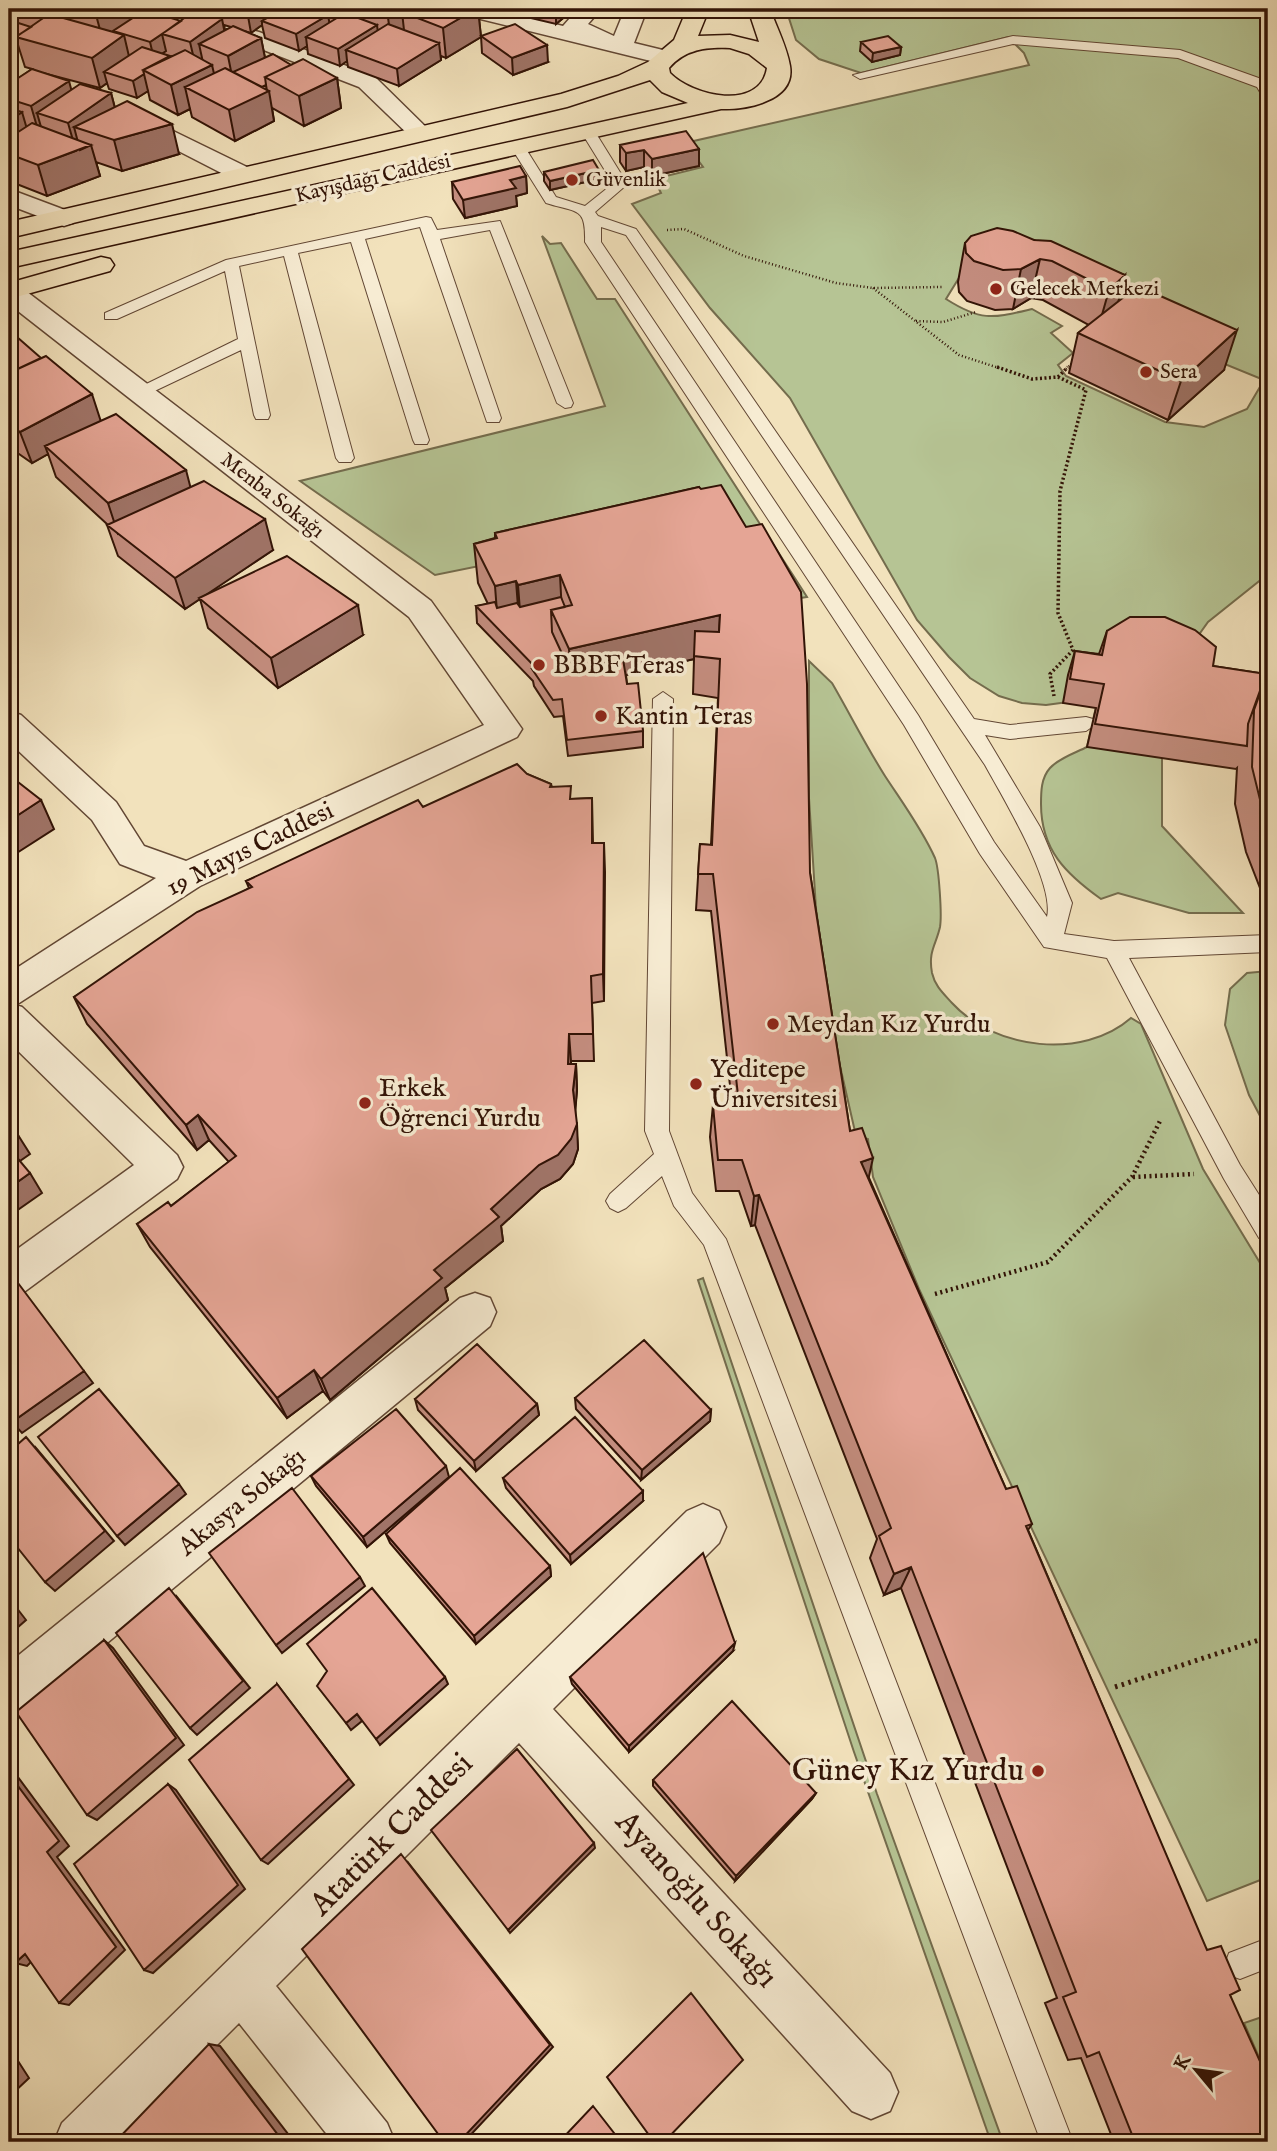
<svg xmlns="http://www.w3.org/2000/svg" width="1277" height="2151" viewBox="0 0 1277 2151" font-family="'IM FELL English',serif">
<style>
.green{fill:#b6c494;stroke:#746c4d;stroke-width:2;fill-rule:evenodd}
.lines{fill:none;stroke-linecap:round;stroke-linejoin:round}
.service-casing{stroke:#624734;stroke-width:2}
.minor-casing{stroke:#624734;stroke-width:3}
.primary-casing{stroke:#321306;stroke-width:3}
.path-far3{stroke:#321306;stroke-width:2.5;stroke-dasharray:1 2.5;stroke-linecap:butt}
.path-far2{stroke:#321306;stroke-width:3.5;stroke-dasharray:2 2.5;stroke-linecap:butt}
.path-far1{stroke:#321306;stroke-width:4.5;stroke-dasharray:2 3.5;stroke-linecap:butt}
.path{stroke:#321306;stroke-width:5;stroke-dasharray:2.5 4.5;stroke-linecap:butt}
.service{fill:#f7ecd3;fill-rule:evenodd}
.minor{fill:#f7ecd3;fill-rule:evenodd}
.primary{fill:#f2e2bc;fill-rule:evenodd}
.wall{fill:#c58e80;stroke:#321306;stroke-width:2;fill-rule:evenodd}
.shaded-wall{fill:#a07468;stroke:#321306;stroke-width:2}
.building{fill:#e5a595;stroke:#321306;stroke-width:2}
.poi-dot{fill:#8f2418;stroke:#f7ecd3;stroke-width:2.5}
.labels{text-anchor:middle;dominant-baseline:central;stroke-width:7;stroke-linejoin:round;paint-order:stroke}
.far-street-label{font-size:21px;fill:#321306;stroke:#f7ecd3}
.far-poi-label{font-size:21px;fill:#321306;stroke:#f7ecd3;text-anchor:start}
.poi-label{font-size:26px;fill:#321306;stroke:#f7ecd3;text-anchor:start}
.street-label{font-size:26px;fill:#321306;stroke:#f7ecd3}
.near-poi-label{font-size:32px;fill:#321306;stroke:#f7ecd3;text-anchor:end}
.near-street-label{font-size:32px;fill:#321306;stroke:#f7ecd3}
</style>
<rect width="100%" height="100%" fill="#f2e2bc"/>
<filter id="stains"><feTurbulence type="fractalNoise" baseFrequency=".00286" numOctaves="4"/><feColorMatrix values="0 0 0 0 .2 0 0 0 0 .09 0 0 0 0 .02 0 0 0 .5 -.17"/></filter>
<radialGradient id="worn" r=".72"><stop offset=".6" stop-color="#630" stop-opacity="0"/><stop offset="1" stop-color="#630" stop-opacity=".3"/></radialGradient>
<path class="green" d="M786 9H1268V574L1208 622 1193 643 1162 723V826L1243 913H1189L1118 893 1101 899C1066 874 1041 850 1041 804 1041 792 1041 778 1050 768 1059 758 1075 753 1087 747L1098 698 1046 705 1022 703 999 696 970 678 949 657 917 620 790 398 710 308 632 204 661 193 654 179 703 167 685 143 1029 65 1024 53 1008 37 861 73 819 59 796 40ZM970 260 1264 380 1247 409 1204 427 1165 422 1066 376 1058 365 1073 353 1051 333 1062 326 1032 309C993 318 982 322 946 299Z
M542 236 550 244 561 243 597 299H615L807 597 794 599 489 564 435 575 300 481 605 406Z
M809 661 832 683C850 714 866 746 885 776 902 802 922 829 935 858 939 868 942 915 940 927 936 945 928 951 932 973 935 986 943 993 952 1003 995 1050 1083 1060 1131 1018L1141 1024 1203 1169 1268 1276V1877L1207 1901 919 1289 873 1177 868 1139 856 1136 835 1044 816 909 809 798Z
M1268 971V1131L1249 1095 1225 1025 1230 989 1247 973Z
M703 1278 877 1794 1003 2142H991L854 1752 698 1280Z
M1268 2015V2078L1244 2023Z"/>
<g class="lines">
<g class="service-casing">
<path id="service" d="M1013 36 1180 50 1267 81 1268 98 1263 97 1257 87 1178 58 1013 44 860 79 853 75Z
M587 126 592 127 623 177 624 187 595 212 598 216 636 229 974 719 1010 725 1086 717 1093 719 1096 724 1086 731 1010 739 985 735 1040 827 1072 903 1064 934 1114 941 1268 935V952L1129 958 1240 1165 1268 1209V1241L1259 1238 1224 1179 1107 958 1044 947 980 854 904 725 585 242C586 206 577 213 546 203L509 144 521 141 556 197 585 206 610 186 609 177 580 130ZM601 227 626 235 985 765C1003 798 1055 883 1047 917L994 842 918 715 601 242Z
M426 217 431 218 437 230 500 221 573 403 571 407 565 408 557 403 490 230 440 239 501 418 499 422H487L420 227 365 239 429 440 427 444H415L413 440 351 242 298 253 354 458 351 462H339L336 458 284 256 239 266 270 415 268 419H256L254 415 241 350 144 396 138 397 130 392 238 339 225 271 117 319H105V313L226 260Z
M663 692 673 699 669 1131 692 1193 726 1239 1073 2142H1041L704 1245 674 1206 662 1176 626 1208 618 1212 610 1208 606 1201 610 1194 654 1154 645 1131 653 699Z
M1268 1938V1968L1240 1979 1229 1975 1225 1964 1229 1953Z"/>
</g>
<g class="minor-casing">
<path id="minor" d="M131 9H167L259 32 375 77 433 134 429 139H413L359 87 243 42 134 14Z
M457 9H494L563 26 578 9H601L588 24 614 36 625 9H647L634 43 671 52 674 57 663 64 460 14Z
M128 109 251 169 254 174 251 179H233L120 121 116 116 120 111Z
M9 189 73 213 77 218 73 223 64 226 9 205Z
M9 283 18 285 431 601 522 729 517 737 200 886 16 1005 22 1007 177 1155 183 1167 177 1179 24 1292 9 1298V1255L134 1165 9 1042V973L156 878 120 864 92 820 9 742V711L21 715 116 802 144 846 186 861 484 725 409 617 9 304Z
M475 1293 490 1298 496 1312 490 1326 26 1710 9 1717V1663L460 1298Z
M703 1504 719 1511 726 1527 719 1543 553 1709 890 2073 898 2092 890 2111 871 2119 852 2111 519 1743 276 1986 387 2123 395 2142H333L239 2023 120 2142H54L62 2123 687 1511Z"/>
</g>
<g class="primary-casing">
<path id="primary" d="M687 9H709L698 36 730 35 759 42 748 9H770C776 26 787 47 790 66 796 101 746 110 721 109L9 268V252L688 103 662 92 650 80 567 107 9 238V222L561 94 618 76 648 62 674 40ZM730 48 749 54 767 68C760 112 692 96 670 73L669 68C685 49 707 47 730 48Z
M101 257 110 259 114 265 110 271 9 299V283Z"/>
</g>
<path class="path-far3" d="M667 230 684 229 744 256 836 283 873 288 942 287
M873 288 959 355 1002 369
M916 321 943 322 976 312
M1066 369 1075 361"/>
<path class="path-far2" d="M997 367 1032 379 1058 377 1086 390 1060 491 1058 613 1073 650 1050 674 1054 696
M1058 377 1068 367"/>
<path class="path-far1" d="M1133 1177 1194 1174
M935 1294 1048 1262 1132 1177 1161 1119"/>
<path class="path" d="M1115 1687 1268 1637"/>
<use href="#service" class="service"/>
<use href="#minor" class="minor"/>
<use href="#primary" class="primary"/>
</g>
<path class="wall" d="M13 9H130L132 18 181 21 189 15 167 9H478L481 37 446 58 441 56V60L399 86 348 67 347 61 340 66 308 54 307 46 299 51 265 38 262 25 251 33 244 31 261 38 265 58 337 78 341 108 304 126 272 108 274 121 235 141 192 117 190 109 178 115 150 100 148 91 137 98 109 89 107 83 100 88 43 73 71 90 111 93 115 108 179 154 122 171 96 162 100 176 47 196 9 181V69L13 70 16 80 32 69 25 67 18 45 9 51 17 22ZM224 25 231 27 225 30Z
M483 9H574L556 24 518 15V11L512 16Z
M481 36 548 62 513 75 482 53Z
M861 42 901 47 900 55 872 62 860 51Z
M620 145 699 149V166L652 176 644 167 626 171 620 162Z
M544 172 599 179 550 190 544 181Z
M526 176 527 193 516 196 517 206 465 218 453 199 452 182Z
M1034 240 1125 275 1118 302 1224 370 1168 420 1069 373 1078 333 1089 325 1043 300 1031 298 1013 309 995 310 967 301 959 292 958 282 965 243Z
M9 330 101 421 273 550 205 595 363 635 278 688 208 628 200 599 185 609 118 556 107 525H108L56 477 48 454 32 463 9 447Z
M699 487 810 873 850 1131 869 1178 1006 1489 1032 1524 1028 1530 1206 1950 1230 1995 1268 2142H1114L1081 2058 1068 2060 1045 2003 1057 1998 901 1588 884 1595 870 1558 877 1539 755 1225 751 1226 739 1191H716L710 1137 713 1105 732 1104 711 911 696 910 700 844 711 845 718 698 693 694 694 659 626 675 627 684 643 731V747L568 756 563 716 554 717 534 686 533 681 477 623 476 606 488 604 478 583 474 544 495 538V533Z
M1107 631 1213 666 1266 674 1268 670V906H1267L1246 852 1235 804 1237 768 1236 769 1087 747 1096 708 1063 703 1068 675 1075 651 1099 654Z
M527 774 551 784 552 787 571 799 592 798 593 843H604V1001L592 1003 594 1061H571V1064H576L577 1090 575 1110 578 1149 573 1164 560 1179 541 1189 501 1226 503 1241 445 1288 448 1300 330 1400 323 1391 287 1418 150 1247 137 1224 171 1206 229 1162 209 1140 197 1150 87 1024 74 997 249 888 246 881 423 807Z
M575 1398 711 1410 710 1421 641 1480 576 1409Z
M415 1399 537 1404 539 1415 476 1471 418 1410Z
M311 1476 449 1477 367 1547 316 1486Z
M503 1478 643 1501 571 1564 506 1488Z
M386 1534 550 1566 551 1576 476 1644 390 1543Z
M733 1651 629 1752 572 1684 570 1677Z
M653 1780 816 1793 812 1799 735 1881 653 1786Z"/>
<path class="shaded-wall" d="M43 9H65L68 20 50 32Z
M99 9H130L133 20 103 41 95 11Z
M205 9H212L214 16 207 20Z
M258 9H285L262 21V25L251 33 248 16Z
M337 9H348L349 14 339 21Z
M389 9H415L402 12 404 30 391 40 387 10Z
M476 9H478L481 37 446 58 443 28Z
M512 9H518V11L512 16Z
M564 9H574L556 24V16Z
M328 15 331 32 306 37 307 46 299 51 296 34Z
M222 19 228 49 199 44 204 67 197 72 190 42Z
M377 25 379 41 346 50 347 61 340 66 338 49Z
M31 27 16 37 18 45 9 51V41Z
M162 34 166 51 154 59 150 42Z
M124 35 131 65 104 72 107 83 100 88 92 58Z
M261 38 267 68 234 86 228 56Z
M439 43 441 60 399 86 397 69Z
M547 45 548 62 513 75 512 58Z
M901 47 900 55 872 62 873 53Z
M212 65 219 95 185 87 190 109 178 115 171 85Z
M13 70 22 100 9 99V72Z
M144 74 148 91 137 98 133 81Z
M337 78 341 108 304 126 299 96Z
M69 81 77 111 37 113 43 134 40 137 31 106Z
M266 85 267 91H269L274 121 235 141 229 110 261 88Z
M111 93 119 124 74 127 80 150 91 145 100 176 47 196 38 165 76 151 68 123Z
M22 112 31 143 9 154V121Z
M172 124 179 154 122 171 114 140Z
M699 149V166L652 176V159Z
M644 150V167L626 171V153Z
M599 170V179L550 190V181Z
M526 176 527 193 516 196 517 206 465 218 463 200 510 180Z
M1040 259 1031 298 1013 309 1021 269Z
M1125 275 1115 315 1098 329 1109 290Z
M1237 330 1224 370 1168 420 1181 381Z
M92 394 102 425 45 446 48 454 32 463 20 432Z
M186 470 194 501 118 534 108 503Z
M265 519 273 550 185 609 175 578Z
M560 575 562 614 551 610 521 624 518 585Z
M516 581 519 620 498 625 495 586Z
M358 605 363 635 278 688 271 658Z
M720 615 718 654 694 656V659L571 688 569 649Z
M41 800 54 829 9 858V821Z
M604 843 605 872 604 1001 603 974Z
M569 1034 571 1061 569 1090 568 1064Z
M576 1064 577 1090 575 1115 573 1090Z
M198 1115 209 1140 197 1150 186 1125Z
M577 1124 578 1149 573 1164 560 1179 541 1189 501 1226 503 1241 445 1288 448 1300 330 1400 321 1379 434 1270 491 1209Z
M18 1135 30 1154 17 1163 9 1150V1141Z
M873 1158 866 1190 861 1162Z
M30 1173 42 1193 9 1216V1188Z
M759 1195 755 1225 751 1226 754 1196Z
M314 1370 323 1391 287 1418 277 1398Z
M84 1371 93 1383 22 1433 12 1422Z
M537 1404 539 1415 476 1471 474 1461Z
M711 1410 710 1421 641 1480 642 1470Z
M36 1448 114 1541 55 1591 45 1582Z
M446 1466 449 1477 367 1547 363 1537Z
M179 1484 186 1494 125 1545 117 1536Z
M643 1491V1501L571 1564 570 1555Z
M550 1566 551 1576 476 1644 474 1636Z
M911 1567 901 1588 884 1595 894 1574Z
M360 1577 365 1586 282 1653 276 1645Z
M177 1597 250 1688 197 1735 190 1728Z
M9 1598 26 1620 9 1635Z
M104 1640 113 1648 184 1745 97 1820 87 1815Z
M735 1643 733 1651 629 1752V1746Z
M445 1677 448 1684 380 1745 376 1739Z
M277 1684 354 1785 268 1864 261 1860Z
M357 1714 362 1721 351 1730 346 1723Z
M9 1765 69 1846 57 1857 125 1950 69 2005 59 2003 47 1852 9 1774Z
M168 1784 176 1790 245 1889 153 1973 144 1970Z
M816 1793 812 1799 735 1881 736 1876Z
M594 1843 595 1848 510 1933 508 1930Z
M407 1861 553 2047 464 2142H459Z
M25 1954 36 1957 27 1966 15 1963Z
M209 2044 220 2046 288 2134 280 2142H271Z
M9 2047 29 2078 9 2097Z"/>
<path class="building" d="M223 9H258L248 16Z
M283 9H312L328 15 296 34 262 21Z
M407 9H476L443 28 402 12Z
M528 9H564L556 16Z
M145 10 181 21 150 42 113 31Z
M194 11 222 19 190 42 162 34Z
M345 13 377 25 338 49 306 37Z
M49 14 124 35 92 58 16 37Z
M9 20 31 27 9 41Z
M388 24 439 43 397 69 346 50Z
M515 24 547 45 512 58 481 36Z
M233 26 261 38 228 56 199 44Z
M888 36 901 47 873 53 861 42Z
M142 47 170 56 143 70 144 74 133 81 104 72Z
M185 50 212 65 171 85 143 70Z
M273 54 291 65 265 77 266 85 262 87 233 72Z
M303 59 337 78 299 96 265 77Z
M225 68 269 91 229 110 185 87Z
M32 69 69 81 31 106 9 99V84Z
M80 84 111 93 68 123 37 113Z
M127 101 172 124 114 140 74 127Z
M9 108 22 112 9 121Z
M32 123 91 145 38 165 9 154V138Z
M686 131 699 149 652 159 644 150 626 153 620 145Z
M593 160 599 170 550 181 544 172Z
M520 166 526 176 510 180 516 188 463 200 452 182Z
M997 228 1013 231 1034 240 1051 241 1125 275 1109 290 1052 261 1040 259 1021 269 1003 270 974 261 966 253 965 243 971 236Z
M1138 286 1237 330 1181 381 1078 333Z
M9 330 41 358 9 373Z
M46 356 92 394 20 432 9 424V373Z
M116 414 186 470 108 503 45 446Z
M204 481 265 519 175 578 107 525Z
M721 485 746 527 762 524 801 592 807 684 810 873 850 1131 862 1128 873 1158 861 1162 1006 1489 1017 1486 1032 1524 1026 1526 1207 1950 1221 1946 1240 1990 1230 1995 1268 2079V2142H1135L1099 2052 1087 2057 1063 1997 1076 1992 911 1567 894 1574 879 1536 891 1528 759 1195 754 1196 742 1160H718L713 1105 739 1104 713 874H698L700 844 712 845 720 659 694 656 695 631 719 632 720 615 569 649 551 610 572 605 560 575 518 585 516 581 495 586 474 544 497 538 495 533 699 487 701 489Z
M287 556 358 605 271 658 199 598Z
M561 597 565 607 551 610 552 632 570 671 623 659 627 684 638 683 643 731 567 740 562 699 553 700 532 669H537L476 606 495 602 497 608 517 603 520 607Z
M1130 617H1165L1195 630 1216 647 1213 666 1266 674 1248 724 1247 746 1095 724 1104 684 1070 679 1075 651 1102 655 1107 631Z
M1268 671V827L1264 816 1252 767 1254 710Z
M517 764 527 774 551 784 550 787 571 786 570 799 592 798V843H604L603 974 591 976 593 1034H569L568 1064H576L573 1090 577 1124 571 1139 558 1155 539 1165 491 1209 499 1217 434 1270 442 1278 321 1379 314 1370 277 1398 137 1224 168 1202 171 1206 236 1156 198 1115 186 1125 74 997 197 912 252 887 246 881 418 800 423 807Z
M9 775 41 800 9 821Z
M9 1124 18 1135 9 1141Z
M9 1148 30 1173 9 1188Z
M15 1279 84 1371 12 1422 9 1418V1283Z
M644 1340 711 1410 642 1470 575 1398Z
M477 1344 537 1404 474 1461 415 1399Z
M99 1389 179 1484 117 1536 38 1437Z
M396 1409 446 1466 363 1537 311 1476Z
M575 1417 643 1491 570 1555 503 1478Z
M26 1437 105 1531 45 1582 9 1537V1452Z
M460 1468 550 1566 474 1636 386 1534Z
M292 1488 360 1577 276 1645 209 1553Z
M703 1553 735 1643 629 1746 570 1677Z
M169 1588 243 1681 190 1728 116 1633Z
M372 1588 445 1677 376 1739 357 1714 346 1723 317 1686 327 1671 307 1644Z
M9 1603 15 1612 9 1617Z
M104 1640 176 1738 87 1815 16 1712Z
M277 1684 349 1779 261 1860 189 1760Z
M732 1701 816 1793 736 1876 653 1780Z
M517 1749 594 1843 508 1930 431 1830Z
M9 1774 59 1841 47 1852 116 1947 59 2003 25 1954 15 1963 9 1953Z
M168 1784 238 1885 144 1970 74 1864Z
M401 1854 550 2045 459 2142H444L302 1949Z
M691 1993 743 2060 664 2142H654L607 2077Z
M209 2044 278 2135 271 2142H115Z
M9 2064 17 2077 9 2085Z
M593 2106 621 2142H559Z"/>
<g class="poi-dot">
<circle cx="572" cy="180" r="7"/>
<circle cx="996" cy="289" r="7"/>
<circle cx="1146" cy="372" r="7"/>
<circle cx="539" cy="665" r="7"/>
<circle cx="601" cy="716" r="7"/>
<circle cx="773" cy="1024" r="7"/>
<circle cx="696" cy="1084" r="7"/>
<circle cx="365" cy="1103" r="7"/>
<circle cx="1038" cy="1771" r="7"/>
</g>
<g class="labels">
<g class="far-street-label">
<text transform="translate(373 179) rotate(-13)">Kayışdağı Caddesi</text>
<text transform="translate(272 496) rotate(38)">Menba Sokağı</text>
</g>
<g class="far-poi-label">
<text x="586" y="180">Güvenlik</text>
<text x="1010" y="289">Gelecek Merkezi</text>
<text x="1160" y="372">Sera</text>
</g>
<g class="poi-label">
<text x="553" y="665">BBBF Teras</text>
<text x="615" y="716">Kantin Teras</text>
<text x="787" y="1024">Meydan Kız Yurdu</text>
<text x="710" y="1069">Yeditepe<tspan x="710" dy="30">Üniversitesi</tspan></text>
<text x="379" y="1088">Erkek<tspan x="379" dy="30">Öğrenci Yurdu</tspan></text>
</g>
<g class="street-label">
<text transform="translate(250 849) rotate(-26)">19 Mayıs Caddesi</text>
<text transform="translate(242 1502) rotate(-39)">Akasya Sokağı</text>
</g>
<g class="near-poi-label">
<text x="1024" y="1771">Güney Kız Yurdu</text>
</g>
<g class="near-street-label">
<text transform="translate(392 1835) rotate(-45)">Atatürk Caddesi</text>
<text transform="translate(696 1900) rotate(48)">Ayanoğlu Sokağı</text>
</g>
</g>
<rect width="1277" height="2151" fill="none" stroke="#f2e2bc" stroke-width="35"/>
<rect x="10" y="10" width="1256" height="2130" fill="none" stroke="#321306" stroke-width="3.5"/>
<rect x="18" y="18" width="1242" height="2116" fill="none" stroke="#321306" stroke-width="2"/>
<g transform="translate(1196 2070) rotate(299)" stroke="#f7ecd3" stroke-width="5" paint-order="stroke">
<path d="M0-5L12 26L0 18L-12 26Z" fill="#321306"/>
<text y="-10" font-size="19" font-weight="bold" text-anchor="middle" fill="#321306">K</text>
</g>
<rect width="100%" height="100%" filter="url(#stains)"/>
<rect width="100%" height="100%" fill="url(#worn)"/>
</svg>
